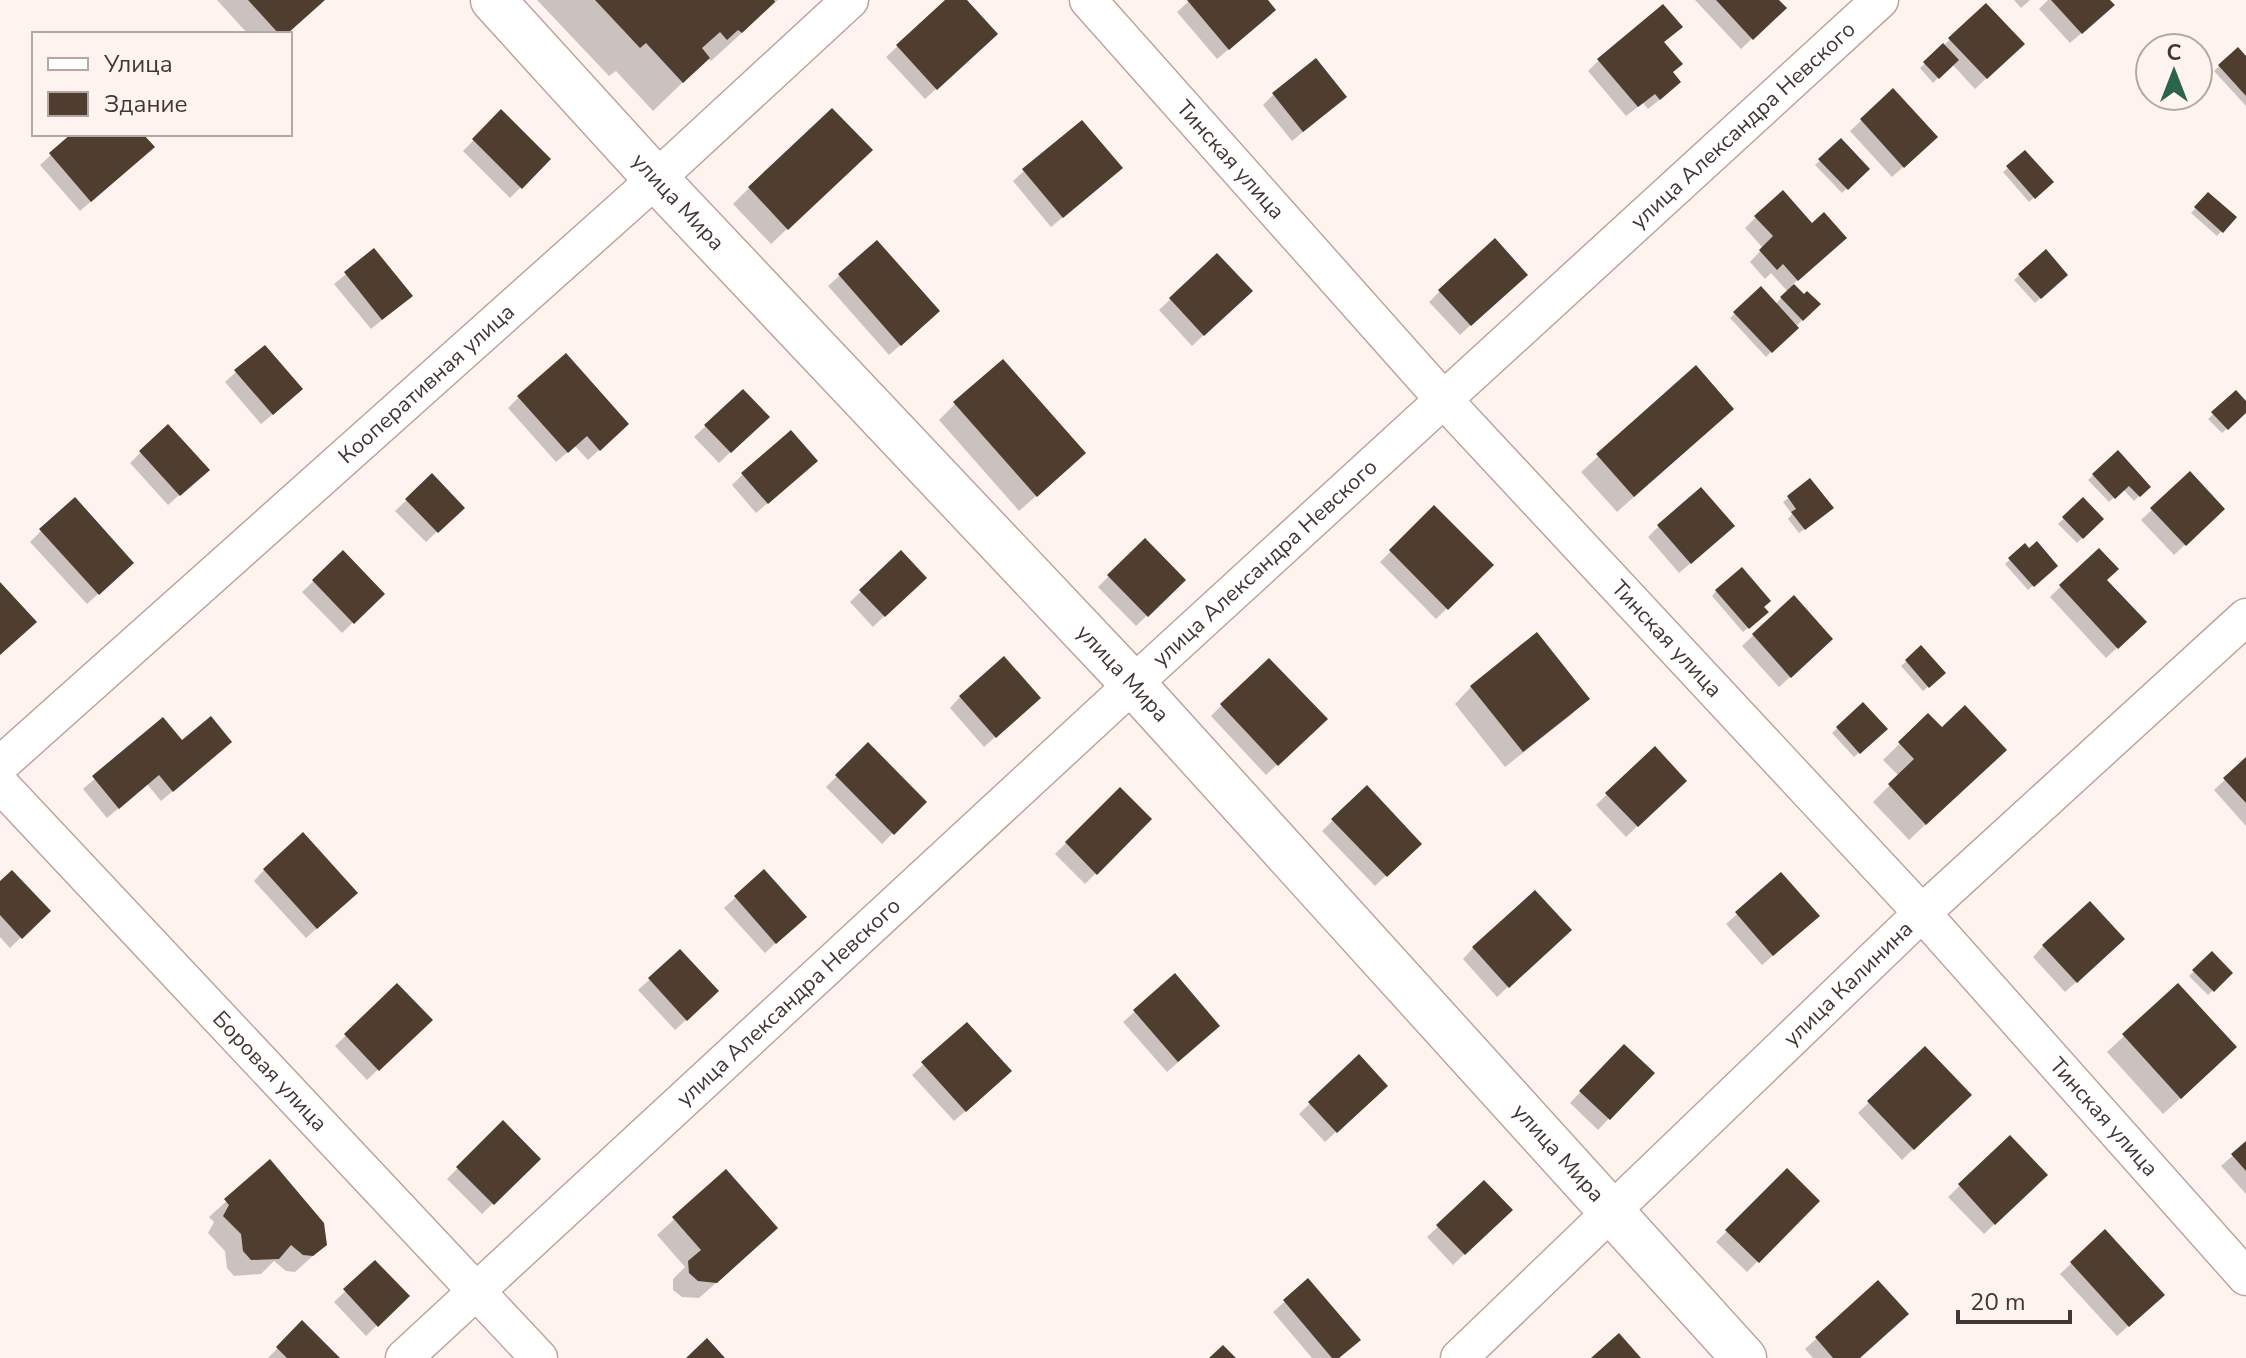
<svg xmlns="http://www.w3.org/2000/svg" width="2246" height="1358" viewBox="0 0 2246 1358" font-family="'Nunito Sans',sans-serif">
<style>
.shadow{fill:#0003}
.building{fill:#4f3e2f}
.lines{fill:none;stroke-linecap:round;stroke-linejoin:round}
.minor-casing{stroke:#bfa49c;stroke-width:39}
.major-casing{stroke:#bfa49c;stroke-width:47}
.minor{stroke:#fff;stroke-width:36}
.major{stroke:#fff;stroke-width:44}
.labels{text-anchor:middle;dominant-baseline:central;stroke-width:8;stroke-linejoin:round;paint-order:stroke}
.street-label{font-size:22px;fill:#423734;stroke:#fef3ef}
</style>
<rect width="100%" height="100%" fill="#fef3ef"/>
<path class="shadow" d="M217 0H319L286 34H248Z
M537 0H778L711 61 708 58 653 111 616 71 609 76Z
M948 0H964L984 45 925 99 886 57Z
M1190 0H1266L1263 20 1217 59 1177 12Z
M1695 0H1776L1773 19 1741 49Z
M2014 0H2030L2021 8Z
M2048 0H2107L2101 16 2070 43 2039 9Z
M1986 5 2011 55 1975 89 1952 64 1933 83 1920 68Z
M1680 27 1663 43 1671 73 1668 93 1648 109 1643 103 1626 116 1588 71 1599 60Z
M2238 49 2246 59V106L2214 71Z
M1893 91 1924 148 1892 177 1850 131Z
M1273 95 1334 107 1292 141 1263 105Z
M501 112 549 159 510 198 463 151Z
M74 134H141V158L80 211 40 165Z
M1841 141 1867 169 1842 193 1815 165Z
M2025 153 2051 182 2029 202 2003 172Z
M854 166 771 244 733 204 749 188Z
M1024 171 1110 178 1051 227 1013 181Z
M2208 195 2234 217 2217 236 2191 213Z
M1756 217 1833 248 1792 285 1803 297 1818 304 1766 357 1730 318 1760 289 1775 304 1788 292 1771 273 1765 279 1750 262 1763 248 1745 228Z
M877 242 927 322 889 355 828 286Z
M374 251 399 306 371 329 334 284Z
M2045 252 2066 275 2035 303 2014 280Z
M1217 256 1239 302 1192 346 1159 310Z
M1514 285 1460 335 1429 302 1440 291Z
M1696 368 1715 425 1617 512 1581 472Z
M236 372 290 400 261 424 225 382Z
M743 391 767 417 719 463 694 437Z
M2236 393 2246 404V411L2222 433 2208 419Z
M519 397 616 435 588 460 575 446 556 462 508 408Z
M955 404 1067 469 1019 511 939 420Z
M141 452 196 480 168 505 130 463Z
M2117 453 2148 487 2134 501 2123 489 2109 502 2088 480Z
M805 471 756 513 732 485 743 474Z
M2190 474 2223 509 2174 555 2141 520Z
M432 476 462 508 426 542 395 511Z
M1788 498 1826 513 1799 533 1788 519 1792 514 1783 502Z
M2083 500 2102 519 2077 543 2058 524Z
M1434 508 1491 565 1436 619 1380 562Z
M1659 526 1721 537 1679 573 1648 537Z
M41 531 121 573 87 604 30 542Z
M1145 540 1184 580 1136 626 1098 587Z
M2025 546 2055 566 2028 590 2005 564Z
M343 553 382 594 342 633 302 592Z
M901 553 924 578 873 627 850 602Z
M2105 580 2133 633 2106 658 2050 597 2061 586Z
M1716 591 1762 607 1761 616 1743 632 1712 596Z
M1793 598 1820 650 1779 687 1742 646Z
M1921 648 1943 673 1923 691 1901 666Z
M1471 687 1587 698 1571 715 1505 767 1455 704Z
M960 697 1028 708 984 747 950 708Z
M1863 704 1885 729 1854 757 1832 733Z
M1222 705 1325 719 1266 775 1211 716Z
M1928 716 1942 730 1988 766 1909 840 1873 802 1899 776 1883 760Z
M163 720 182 743 219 752 161 801 147 784 107 818 83 789Z
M868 745 924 802 882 844 826 787Z
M1654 749 1684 781 1626 837 1596 805Z
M2246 760V826L2214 790Z
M1366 788 1419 844 1375 886 1322 831Z
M1120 789 1150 819 1085 884 1055 854Z
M264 870 344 904 306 938 254 881Z
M763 872 793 927 765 953 724 908Z
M1781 875 1806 927 1762 965 1726 924Z
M0 884 48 911 10 948 0 937Z
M1559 940 1497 997 1463 959 1473 948Z
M2043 946 2112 950 2065 992 2033 957Z
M680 952 706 1002 675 1030 638 990Z
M2212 954 2231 973 2208 995 2189 976Z
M1175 976 1207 1037 1167 1072 1123 1022Z
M397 986 430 1020 367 1080 335 1046Z
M2178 986 2218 1064 2163 1114 2107 1052Z
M967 1024 999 1082 954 1121 912 1075Z
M1624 1046 1652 1073 1598 1130 1570 1103Z
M1924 1048 1969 1095 1902 1160 1858 1113Z
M1358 1057 1375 1096 1325 1142 1299 1114Z
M503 1123 538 1159 482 1214 447 1179Z
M2010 1138 2045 1175 1984 1234 1948 1197Z
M2246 1144V1194L2221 1166Z
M270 1162 325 1245 295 1272 286 1271 274 1261 261 1274 234 1276 227 1268 225 1251 208 1233 214 1222 209 1217Z
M1787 1171 1817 1201 1747 1272 1716 1242Z
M726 1172 760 1244 699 1298 682 1297 673 1290V1279L685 1267 657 1235Z
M1484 1183 1510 1210 1453 1265 1427 1237Z
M2105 1232 2151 1306 2117 1336 2060 1274Z
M375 1263 407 1296 366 1336 334 1302Z
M1308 1281 1338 1358H1312L1273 1312Z
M1878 1283 1858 1358H1813L1805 1349Z
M302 1323 338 1358H268Z"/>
<path class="building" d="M248 0H325L287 34H279Z
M595 0H774L775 2 742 33 738 30 727 40 720 32 702 48 710 58 683 83 646 43 640 48Z
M945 0H967L998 34 937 90 896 45Z
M1187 0H1268L1276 10 1229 50Z
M1716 0H1779L1787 8 1753 40Z
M2051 0H2110L2115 5 2082 34Z
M1986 3 2025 44 1987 79 1948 38Z
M1663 4 1683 27 1664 42 1683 64 1673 72 1681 82 1660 100 1655 94 1638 107 1597 59Z
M1943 43 1959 60 1939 79 1923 62Z
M2238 47 2246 56V96L2218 65Z
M1316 58 1347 97 1303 132 1272 93Z
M1893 88 1938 137 1904 168 1860 119Z
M832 108 873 150 788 230 748 187Z
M501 109 551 159 522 189 472 139Z
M1082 120 1123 168 1063 218 1022 169Z
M71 134H143L155 147 91 202 49 153Z
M1841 138 1870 169 1848 190 1818 159Z
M2025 150 2054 182 2035 199 2006 166Z
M1783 190 1812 223 1824 212 1847 238 1798 281 1783 264 1777 270 1759 250 1773 236 1754 216Z
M2208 192 2237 217 2223 233 2194 207Z
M1495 238 1528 275 1471 326 1438 290Z
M877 240 940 311 901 346 838 274Z
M374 248 413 296 382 320 344 272Z
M2046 249 2068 275 2041 299 2018 274Z
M1217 253 1253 291 1204 336 1169 298Z
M1794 284 1804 294 1807 291 1821 304 1803 321 1780 297Z
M1761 286 1799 328 1772 353 1733 312Z
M265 345 303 389 273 415 234 370Z
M566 353 629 424 600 451 587 436 568 453 517 396Z
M1003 359 1086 453 1037 497 953 402Z
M1696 365 1734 409 1634 497 1596 454Z
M743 389 770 417 731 453 704 425Z
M2236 390 2246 401V413L2228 430 2211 412Z
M168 424 210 470 180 496 139 451Z
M791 430 818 461 768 504 741 473Z
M2118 450 2151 487 2140 497 2129 486 2115 499 2092 474Z
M2190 471 2225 509 2186 546 2150 508Z
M432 473 465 508 438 533 405 499Z
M1810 478 1834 508 1805 530 1791 512 1796 509 1787 496Z
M1701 487 1735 526 1691 564 1657 525Z
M75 497 134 563 99 595 39 529Z
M2083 497 2104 519 2083 539 2062 517Z
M1434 505 1494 565 1448 610 1389 550Z
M1145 538 1186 580 1148 617 1107 575Z
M2037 541 2058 566 2034 587 2008 558 2025 543 2029 548Z
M2099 548 2119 569 2107 580 2147 622 2118 649 2059 585Z
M343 550 385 594 354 624 312 580Z
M901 550 927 578 885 617 859 590Z
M1742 567 1771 601 1764 607 1769 612 1749 629 1715 590Z
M0 582 37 622 0 655Z
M1794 595 1833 639 1791 678 1752 634Z
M1537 632 1590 699 1523 752 1470 686Z
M1921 645 1946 673 1929 688 1905 660Z
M1004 656 1041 698 996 738 959 696Z
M1269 658 1328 719 1278 766 1220 704Z
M1863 702 1888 729 1860 754 1836 727Z
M1965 705 2007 750 1926 825 1888 784 1914 759 1898 742 1928 713 1942 727Z
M211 716 232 742 173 792 159 775 119 809 92 776 163 717 182 740Z
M868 742 927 802 894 835 835 775Z
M1655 746 1687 781 1638 827 1605 793Z
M2246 757V803L2223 778Z
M1367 785 1422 844 1387 877 1331 819Z
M1120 787 1152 819 1097 875 1065 842Z
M303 832 358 893 317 929 263 869Z
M764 869 807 917 776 944 734 896Z
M12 870 51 911 22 939 0 915V881Z
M1781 872 1820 916 1773 956 1735 912Z
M1535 890 1572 930 1509 988 1472 947Z
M2090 901 2125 939 2077 983 2042 945Z
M680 949 719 991 687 1021 648 978Z
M2212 951 2233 973 2214 992 2192 970Z
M1175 973 1220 1026 1178 1062 1133 1010Z
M397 983 433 1020 379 1071 344 1034Z
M2178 983 2237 1047 2181 1099 2122 1034Z
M967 1022 1012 1071 966 1112 921 1062Z
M1624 1044 1655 1073 1610 1120 1579 1091Z
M1925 1046 1972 1095 1914 1150 1867 1101Z
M1359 1054 1388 1086 1337 1133 1308 1102Z
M503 1120 541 1159 494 1205 456 1167Z
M2010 1135 2048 1175 1995 1225 1958 1184Z
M2246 1141V1171L2231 1154Z
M270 1159 324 1223 327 1245 313 1256 303 1255 291 1245 279 1259 251 1260 243 1251 241 1234 223 1216 229 1205 224 1199Z
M1787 1168 1820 1201 1759 1263 1725 1230Z
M726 1169 778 1228 717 1283 698 1281 689 1273 688 1261 701 1250 672 1217Z
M1484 1180 1513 1210 1465 1255 1436 1225Z
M2105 1229 2165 1295 2129 1327 2070 1262Z
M375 1260 410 1296 378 1327 343 1289Z
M1308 1278 1361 1340 1339 1358H1332L1283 1300Z
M1878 1280 1909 1314 1860 1358H1833L1815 1337Z
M302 1320 340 1358H287L276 1347Z
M1619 1333 1641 1358H1591Z
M707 1338 725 1358H686Z
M1223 1345 1236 1358H1209Z"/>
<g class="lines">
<g class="minor-casing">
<g id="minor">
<path id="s1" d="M1088 0 1443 399 1922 913 2246 1277"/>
<path id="s2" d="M0 765 656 179 850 0"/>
<path id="s3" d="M0 784 539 1358"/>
<path id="s4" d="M404 1358 1133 684 1880 0"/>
<path id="s5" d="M1459 1358 1922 913 2246 617"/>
</g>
</g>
<g class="major-casing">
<g id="major">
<path id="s6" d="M493 0 656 179 1133 684 1744 1358"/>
</g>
</g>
<use href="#minor" class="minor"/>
<use href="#major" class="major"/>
</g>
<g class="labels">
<g class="street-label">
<text stroke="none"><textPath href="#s4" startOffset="1820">улица Александра Невского</textPath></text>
<text stroke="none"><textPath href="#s1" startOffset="214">Тинская улица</textPath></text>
<text stroke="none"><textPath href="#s6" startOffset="274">улица Мира</textPath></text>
<text stroke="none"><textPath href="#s2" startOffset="572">Кооперативная улица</textPath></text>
<text stroke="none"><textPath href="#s4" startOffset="1172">улица Александра Невского</textPath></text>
<text stroke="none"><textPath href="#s1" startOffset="862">Тинская улица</textPath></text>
<text stroke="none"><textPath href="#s6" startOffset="922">улица Мира</textPath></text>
<text stroke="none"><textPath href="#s5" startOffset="540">улица Калинина</textPath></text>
<text stroke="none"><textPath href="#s4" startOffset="524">улица Александра Невского</textPath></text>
<text stroke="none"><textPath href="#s3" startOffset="394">Боровая улица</textPath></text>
<text stroke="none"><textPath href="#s1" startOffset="1510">Тинская улица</textPath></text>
<text stroke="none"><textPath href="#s6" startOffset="1570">улица Мира</textPath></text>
</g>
</g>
<rect x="32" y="32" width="260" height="104" fill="#fef3ef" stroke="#b3a8a4" stroke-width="2"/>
<rect x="48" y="58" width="40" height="12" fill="#ffffff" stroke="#b3a8a4" stroke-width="2"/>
<text x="104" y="72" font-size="24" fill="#423734">Улица</text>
<rect x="48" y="92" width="40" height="24" fill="#4f3e2f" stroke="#b3a8a4" stroke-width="2"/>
<text x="104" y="112" font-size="24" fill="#423734">Здание</text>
<g transform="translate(2174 72)"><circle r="38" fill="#fef3ef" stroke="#b3a8a4" stroke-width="2"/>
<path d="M0-6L14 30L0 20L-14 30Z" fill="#2b634b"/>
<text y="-12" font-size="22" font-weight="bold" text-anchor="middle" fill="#423734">С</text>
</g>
<path d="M1958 1310v12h112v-12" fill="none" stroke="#423734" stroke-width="4"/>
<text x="1970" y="1310" font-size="24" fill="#423734" stroke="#fef3ef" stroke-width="6" paint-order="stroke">20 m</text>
</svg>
